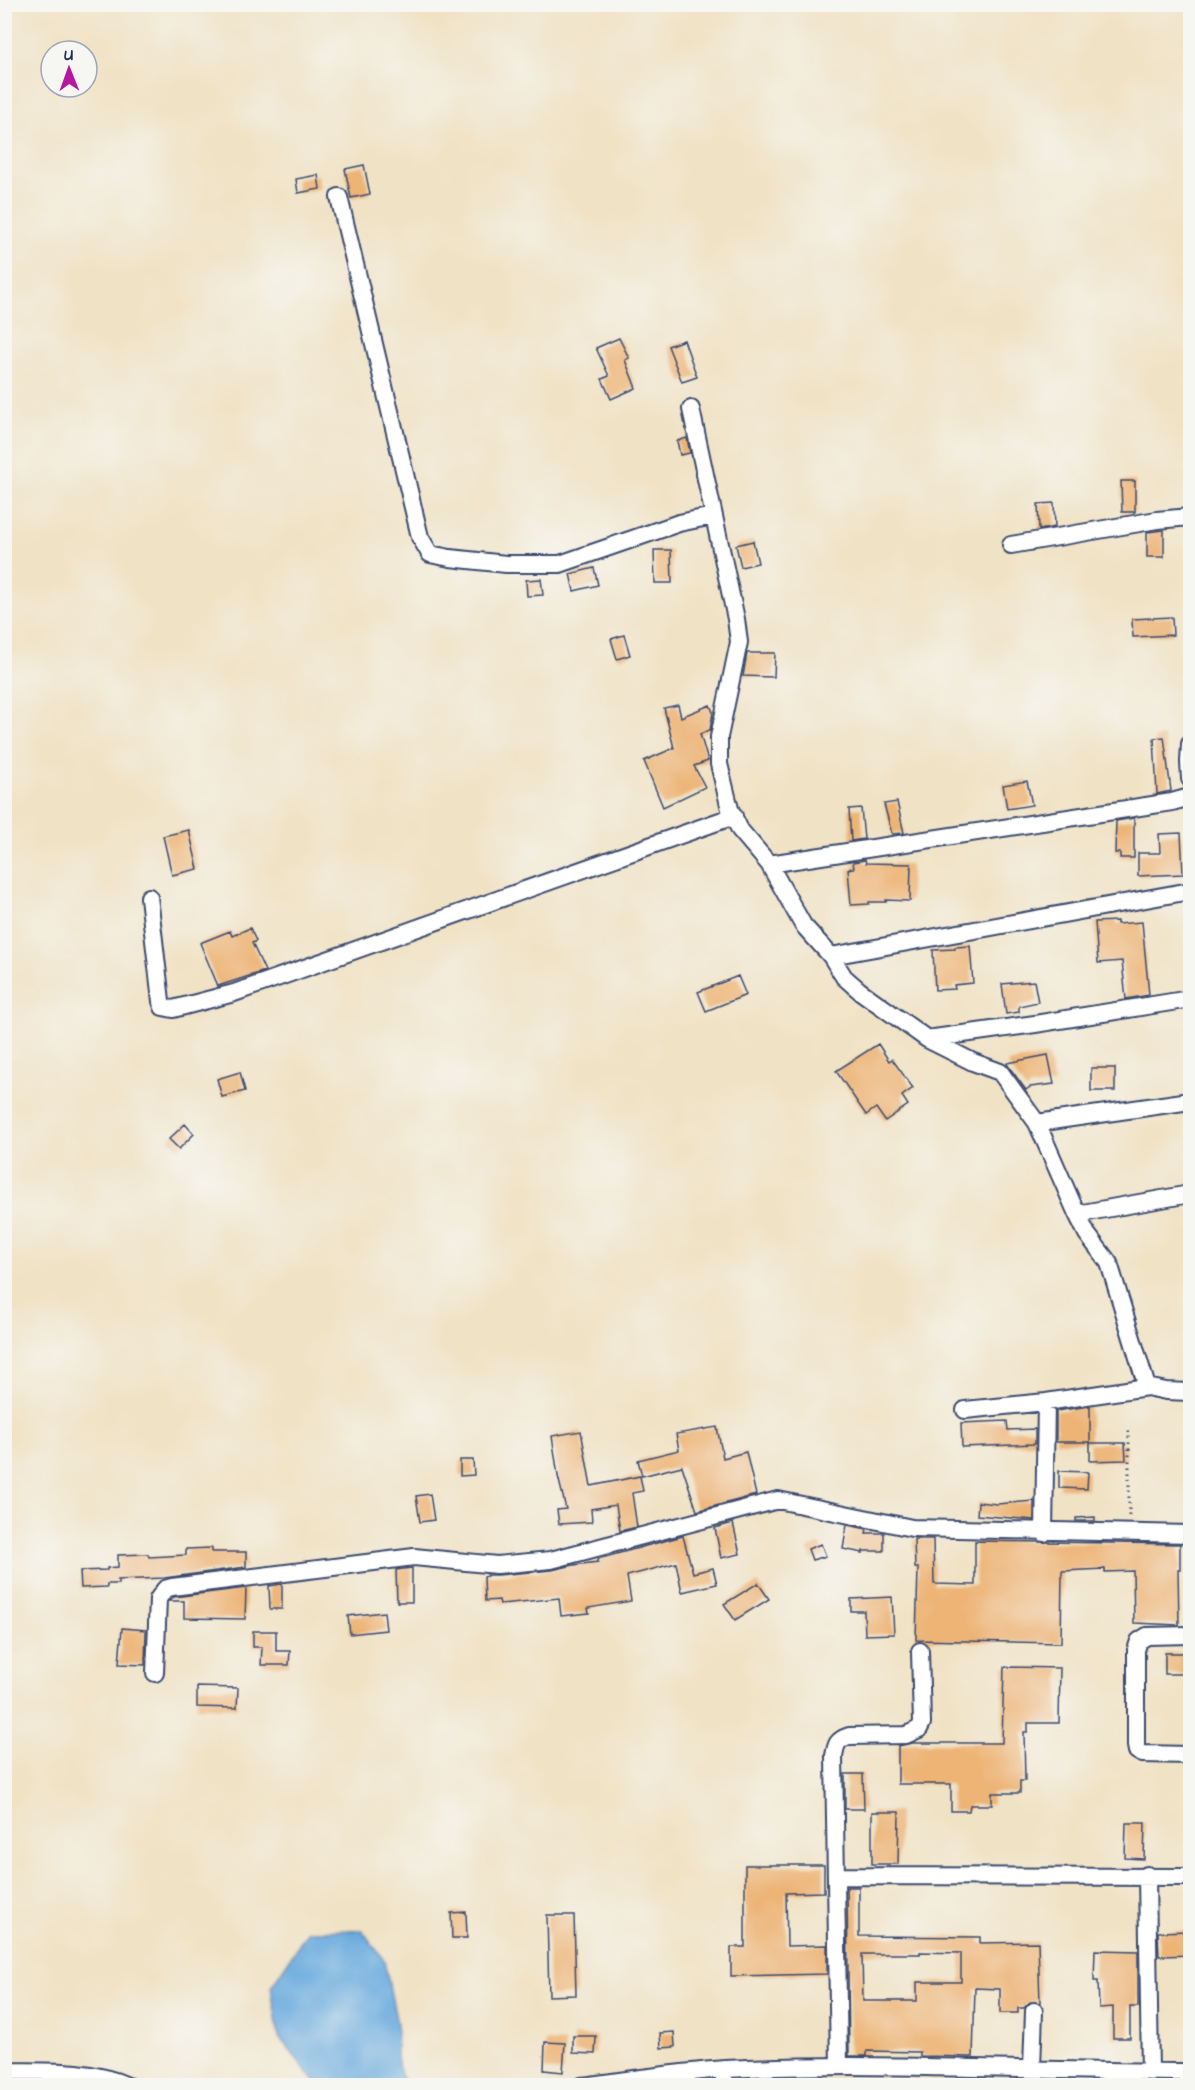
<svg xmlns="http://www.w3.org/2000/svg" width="1195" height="2090" viewBox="0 0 1195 2090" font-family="'Architects Daughter',sans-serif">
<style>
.water{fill:#6babde;stroke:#436d9e;stroke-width:1.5}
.building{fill:#edb476;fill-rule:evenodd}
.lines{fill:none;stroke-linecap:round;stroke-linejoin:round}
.minor-casing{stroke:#3b4a6d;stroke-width:20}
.path{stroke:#3b4a6d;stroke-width:3;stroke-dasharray:1.5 4.5;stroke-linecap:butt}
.minor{stroke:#fff;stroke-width:16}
</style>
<rect width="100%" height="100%" fill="#f6f6f2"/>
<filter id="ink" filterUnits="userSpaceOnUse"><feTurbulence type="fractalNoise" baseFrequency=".0167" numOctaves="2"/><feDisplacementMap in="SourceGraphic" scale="12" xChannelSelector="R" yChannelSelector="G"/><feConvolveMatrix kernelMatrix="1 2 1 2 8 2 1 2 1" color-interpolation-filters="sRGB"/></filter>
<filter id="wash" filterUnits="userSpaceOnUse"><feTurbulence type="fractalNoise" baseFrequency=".008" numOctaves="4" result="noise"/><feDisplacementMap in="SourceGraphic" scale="24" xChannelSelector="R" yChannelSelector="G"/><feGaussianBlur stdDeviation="1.35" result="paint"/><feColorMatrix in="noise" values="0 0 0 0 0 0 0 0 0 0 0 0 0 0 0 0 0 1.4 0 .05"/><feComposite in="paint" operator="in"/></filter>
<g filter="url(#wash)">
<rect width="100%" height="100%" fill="#f0e2c5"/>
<path class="water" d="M362 1930 384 1960 397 2024 396 2057 404 2085H318L279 2037 271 1987 308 1931Z"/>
<g id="blocks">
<path class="building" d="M364 165 370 194 351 198 345 169Z
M318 175 320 189 298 193 296 179Z
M619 338 629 358 625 360 636 388 611 399 602 379 609 376 596 348Z
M684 340 697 377 682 382 668 346Z
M687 438 690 453 680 455 677 441Z
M1121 481H1135V512H1122Z
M1054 503 1055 527 1039 530 1038 504Z
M1164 530V557H1147V532Z
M753 541 758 563 741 567 736 545Z
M654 550H671L672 583H655Z
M594 568 598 585 574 591 570 574Z
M541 579 543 595 527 596 526 580Z
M1172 617 1173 635 1133 637 1132 619Z
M624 635 630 655 617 659 611 639Z
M747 653H775L774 677 743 676Z
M678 705 681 717 710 705 713 712 710 730 700 734 708 761 694 766 705 787 663 807 644 761 674 748 664 708Z
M1164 737 1171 791 1157 794 1154 738Z
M1027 781 1032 805 1007 809 1003 785Z
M897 802 904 833 892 834 884 804Z
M861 808 864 839 851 841 849 809Z
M1134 818V858H1120V853H1115L1116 821Z
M189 830 198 869 172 875 163 836Z
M1181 833 1183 874 1138 876V853H1160L1159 834Z
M865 860 866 863 911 864 910 901 886 900V902H869V904L851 905 848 869 854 868 853 862Z
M1117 921V924L1142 922 1149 995 1126 999 1122 961 1098 963 1095 922Z
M250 928 256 941 252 943 265 971 218 986 200 943 230 931 232 936Z
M970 946 973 983 954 985 955 989 935 990 933 950 955 949V947Z
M738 976 746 995 706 1011 698 992Z
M1034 981 1038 1002 1019 1006V1012L1006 1014 1002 984Z
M878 1044 889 1061 892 1059 913 1088 902 1096 908 1105 885 1121 876 1108 866 1115 836 1071Z
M1048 1055 1054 1084 1030 1087 1026 1090 1007 1064V1063Z
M1091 1068H1115V1091H1091Z
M240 1072 245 1091 222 1097 217 1079Z
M185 1124 194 1134 179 1149 169 1139Z
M1090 1406V1442H1056V1411Z
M1007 1421 1008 1430 1035 1429V1444L962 1447 961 1423Z
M717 1427 723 1458 746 1452 756 1495 697 1511 682 1466 642 1476 638 1460 679 1450 676 1434Z
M581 1431 591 1486 640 1476 643 1491 632 1493 637 1527 620 1531 616 1505 591 1509 592 1522 559 1524 557 1510 566 1509 558 1476 552 1436Z
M1090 1443H1125L1126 1460 1090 1461Z
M460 1460H473L474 1475 460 1476Z
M1059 1471 1088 1472 1087 1489 1059 1488Z
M430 1494 434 1520 420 1522 416 1496Z
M1034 1501V1520L977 1515 978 1502 997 1504Z
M1095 1517V1521H1076V1518Z
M733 1523 740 1554 721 1558 715 1528Z
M847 1525 867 1529 866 1533H884V1551H863V1553L843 1549Z
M683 1536 693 1573 713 1568 717 1584 682 1592 676 1563 627 1576 631 1601 588 1608 589 1613 561 1616 559 1598 500 1604 499 1600 485 1601 484 1577 487 1576V1575H498L552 1570 574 1565 598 1562V1559Z
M914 1539H933L934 1584 975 1585V1541L1180 1544V1570H1178L1179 1625 1134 1623 1133 1571 1105 1572V1569L1062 1571 1061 1643 916 1640 918 1568H915Z
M821 1544 826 1556 812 1560 808 1549Z
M212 1548V1552H246V1567L164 1578 118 1580V1584H107V1587L81 1588 80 1571 107 1570V1568L118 1567V1555L148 1554 149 1557 186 1555V1549Z
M412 1568V1602H397L396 1570Z
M758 1583 769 1599 735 1620 724 1604Z
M282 1584V1609H270L269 1586Z
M246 1588 245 1619 184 1618V1601H169L174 1597Z
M892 1597 894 1634 865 1635 864 1611H851V1599Z
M384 1612 386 1630 350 1634 348 1616Z
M122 1628 146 1630 145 1665 119 1664Z
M253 1631H276V1651H290L289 1665H261L262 1647H253Z
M1165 1653H1191V1674H1165Z
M1004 1667 1060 1668 1059 1723H1028V1732H1024L1025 1781H1020V1793H992V1805H970L969 1811H951V1784H898V1746L913 1743H1002Z
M197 1687 238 1688 237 1708 197 1707Z
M845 1774H863L864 1809H845Z
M872 1812H899L898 1864H872Z
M1126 1823H1145L1144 1859 1125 1858Z
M745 1865H824V1892L786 1893 787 1946 827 1945V1974L731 1976V1947H745Z
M847 1887H859V1936L980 1937V1943L1038 1942 1040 2003 1030 2002 1024 2008H1018V2013H1000V1989L975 1988 973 2057 920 2056V2052L867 2051V2056H849ZM920 1952 961 1953V1982H917V2001H863L862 1954H920Z
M466 1912 467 1938H452L451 1913Z
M547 1915H574L576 1995 549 1996Z
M1191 1931V1955L1159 1956 1158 1932Z
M1095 1950 1138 1951V2007H1130V2038H1113V2007L1099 2008 1098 1981H1094Z
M674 2032 675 2047 661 2048 660 2033Z
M573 2036H596L595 2054 573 2053Z
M545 2042 565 2043 563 2072 544 2070Z"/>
</g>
</g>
<g filter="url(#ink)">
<use href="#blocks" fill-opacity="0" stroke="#3b4a6d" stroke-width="1.5"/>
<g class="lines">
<g class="minor-casing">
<path id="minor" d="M339 197 420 537 430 554 450 558 506 564H560L679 523 713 516
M691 409 736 619 739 642 719 737V764L730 809 740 830 769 864 803 925 831 956 844 977 860 991 927 1039 973 1062 1000 1072 1037 1123 1077 1214 1087 1234 1109 1263 1147 1387 1166 1391 1190 1392
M1011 545 1157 520 1190 517
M1190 744 1189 762 1190 779
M769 864 1172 802 1190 797
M149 897 161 1001 163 1007 173 1009 234 993 734 816
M831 956 1190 891
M927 1039 1035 1024 1190 999
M1037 1123 1190 1101
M1077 1214 1190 1194
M965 1410 1046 1402 1147 1387
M1044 1533 1046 1402
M1190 1635 1147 1636 1139 1641 1136 1650V1746L1137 1751 1142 1754 1190 1755
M155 1673 158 1599 165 1589 172 1587 414 1557 497 1565 551 1560 778 1500 912 1528 1190 1534
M1147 1875 1150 2072
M836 1876 1190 1877
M839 2066 834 1756C836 1744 837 1740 849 1736L906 1735 919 1729 922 1723 920 1651
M1032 2068 1034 2011
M724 2069V2086
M4 2071C46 2072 89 2068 128 2086
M581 2086C629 2080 677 2072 726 2069 881 2061 1036 2072 1190 2072"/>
</g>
<path class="path" d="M1129 1516V1429"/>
<use href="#minor" class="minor"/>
</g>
</g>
<rect width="1195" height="2090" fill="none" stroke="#f6f6f2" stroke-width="24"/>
<g transform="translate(69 69) rotate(359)"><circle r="28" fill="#f6f6f2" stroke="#9ea6b7" stroke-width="1.5"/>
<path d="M0-4.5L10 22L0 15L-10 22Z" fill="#b5179e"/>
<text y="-9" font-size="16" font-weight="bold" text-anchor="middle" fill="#1b2f5e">U</text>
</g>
</svg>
